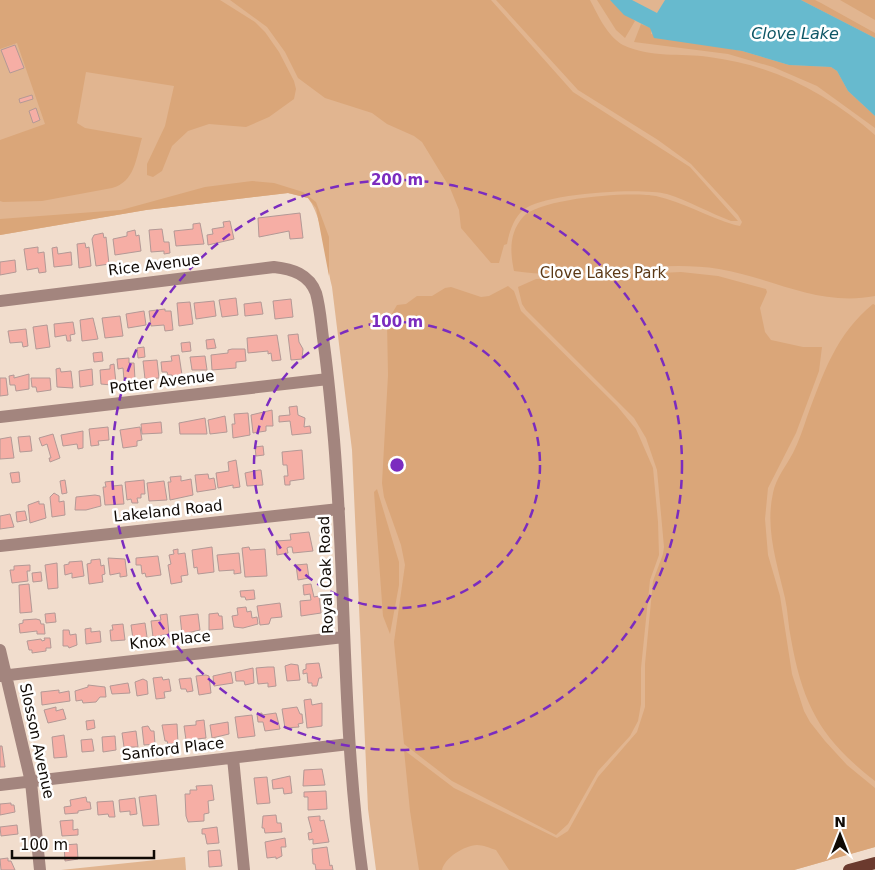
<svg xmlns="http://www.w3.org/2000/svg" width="875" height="870" viewBox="0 0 875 870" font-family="'DejaVu Sans',sans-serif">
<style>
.green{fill:#e1b590}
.forest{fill:#daa679}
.water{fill:#67bace}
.building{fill:#f6aea5;stroke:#b39996}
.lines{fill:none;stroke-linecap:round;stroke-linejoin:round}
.minor{stroke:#a3857e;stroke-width:12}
.major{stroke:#6b3a2e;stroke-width:12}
.ring{fill:none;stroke:#7b2cbf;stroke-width:2.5;stroke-dasharray:9 6}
.labels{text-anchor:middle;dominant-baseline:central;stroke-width:5;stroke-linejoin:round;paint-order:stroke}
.street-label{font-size:15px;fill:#100a05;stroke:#fff}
.park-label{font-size:15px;fill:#5c3916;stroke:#fff}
.water-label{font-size:16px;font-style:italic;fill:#0f5766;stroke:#fff}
.centre{fill:#7b2cbf;stroke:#fff;stroke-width:2.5}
.ring-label{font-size:15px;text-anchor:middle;font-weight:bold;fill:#7b2cbf;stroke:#fff;stroke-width:5;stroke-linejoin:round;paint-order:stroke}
</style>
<rect width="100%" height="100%" fill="#f1ddcd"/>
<path class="green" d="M0 0H875V847L794 870H376L368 809 352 450 332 287C325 260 324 219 308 198L288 193 146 210 0 235Z
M185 857 186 870H61Z"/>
<path class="forest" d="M0 0H220L255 22 265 32 279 52 294 81 296 89 294 99 269 117 246 127 209 124 188 131 172 146 162 171 153 177 147 175V164L165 126 174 86 86 72 77 123 85 128 142 138C136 158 135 182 112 188L42 201 3 202 0 201V140L45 124 17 43 0 49Z
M230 0H491L573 92 690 167 738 221H731C710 213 689 201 667 194 642 187 543 193 523 210 514 218 509 232 507 244L504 245 499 263H491L461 228 459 210 450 188 422 142 414 136 387 124 372 113 325 98 298 78 285 52 267 27Z
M496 0H590C598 15 607 36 623 45 650 58 681 53 709 57 773 65 827 93 875 135V296C819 307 773 278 719 269 651 258 582 282 514 271 510 252 509 233 523 217 539 198 631 191 656 196 683 202 708 217 735 225L740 226 742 222 738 215 691 164 658 140 578 90Z
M597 0H610L635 21 625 38 616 30Z
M801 0H815L821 3 875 33V38Z
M840 0H875V20Z
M641 24 651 28V34L742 51 789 65 831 67 837 71 848 91 875 116V128L817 86 773 67 728 54 634 42Z
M252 181 274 183 303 192 316 202 329 237V276L316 208 308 198 288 193 146 210 0 235V219L121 210 205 187Z
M681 272 718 276 766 289 767 292 760 308 765 332 771 340 803 347H822L819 371 796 433 768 488 765 519 768 555 780 596 792 674 804 711 810 722 825 741 847 765 875 788V847L794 870H509L496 850C490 848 483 845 477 845 464 846 445 857 442 870H419L410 811 404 750 454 788 557 838 568 831 598 777 637 732 645 707V664L653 581 663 554 664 547 657 470 646 438 634 418 526 310 522 304 518 287 536 279Z
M508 286 514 291 521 311 617 406 636 429 653 468 658 522 659 555 650 580 641 668V704L638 721 630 736 598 771 568 824 556 835 452 781 404 744 394 642 405 565 401 545 384 497 382 483 388 375 387 322 397 305 406 304 417 296H432L445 288 451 287 481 297 489 296Z
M873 304 875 305V781C821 739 803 706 791 639 788 625 788 611 785 598 777 563 765 529 773 493 776 478 786 466 793 453 799 441 803 429 807 417 823 374 836 334 873 304Z
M377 489 399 562V585L390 634 383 616 374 492Z"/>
<path class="water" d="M610 0H632L657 13 665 0H801L875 38V116L848 91 837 71 831 67 789 65 742 51 654 38 650 28 624 15Z"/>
<path class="building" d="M15 45 24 68 10 73 1 50Z
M32 95 33 99 20 103 19 99Z
M36 108 40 120 33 123 29 111Z
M300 213 303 238 290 239 289 231 259 237 258 218Z
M230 221 234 239 208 245 207 235 213 234 212 229 224 227 223 222Z
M200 223 204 244 176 246 174 231 193 229V224Z
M162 229 164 242H169L170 253 164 254V251L151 252 149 230Z
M135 230 136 236 139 235 141 251 115 255 113 239 127 236V232Z
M103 233 104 238 106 237 109 264 96 266 92 239 94 235Z
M85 243 86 248 89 247 91 266 79 268 77 244Z
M38 247V253L44 252 46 272 39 273 38 268 27 270 24 249Z
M57 247 58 254 71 252 72 265 54 267 52 248Z
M15 260 16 272 0 275V262Z
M236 298 238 315 222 317 219 300Z
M291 299 293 317 275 319 273 301Z
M214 301 216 316 196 319 194 303Z
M190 302 193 324 179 326 177 303Z
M261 302 263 314 245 316 244 304Z
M165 309V311H171L173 330 165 331 164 325 151 326 149 311Z
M144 311 146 325 128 328 126 314Z
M120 316 123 336 105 338 102 318Z
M93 318 98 339 82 341 80 320Z
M73 322 75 334 70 335 71 341H67L66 335 55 337 54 324Z
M47 325 50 347 36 349 33 327Z
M26 329 28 346 23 347 22 342 10 343 8 331Z
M298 334 299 342 303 349 302 359 291 360 288 335Z
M277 335 281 360 272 361 271 353 268 354V351L248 353 247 338Z
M214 339 216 348 207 349 206 340Z
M190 342 191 351 182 352 181 343Z
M144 347 145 357 138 358 137 348Z
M232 349H245L246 361 236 362V368L212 370 211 355 228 353V350Z
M102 352 103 361 94 362 93 353Z
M179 355 182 375 172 376V375H168L167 372H162L161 362 172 361 171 356Z
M205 356 207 370H192L190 357Z
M129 358V363H134L135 379 128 382 124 380 123 368 118 369 117 359Z
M157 360 159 378 145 379 143 361Z
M114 364 116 383H111V385L101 384 100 370 110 369V365Z
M60 368 61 372 71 371 73 388 57 387 56 369Z
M92 369 93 385 80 387 79 371Z
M29 374V389L16 391 15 385H10L9 376 14 375V378Z
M0 378H6L8 395 0 396Z
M31 378H50L51 390 37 392 36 387H32Z
M297 406 298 415 305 418 304 427 310 426 311 433 292 435 290 421 279 422V416L290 415 289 407Z
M272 410 273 426H266V431L253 433 251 415Z
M248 413 250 435 233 438 232 424H235L234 414Z
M225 416 227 432 210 434 208 420Z
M205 418 207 434H180L179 423Z
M161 422 162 433 142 434 141 424Z
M108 427 109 440 98 441 99 445 91 446 89 429Z
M140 427 142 440 137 441V446L123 448 120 430Z
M83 431V448L78 449 77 444 63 446 61 435Z
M53 434 60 458 50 462 49 458H51L47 444 42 446 39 438Z
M30 436 32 451 20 452 18 437Z
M11 437 14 458 0 459V439Z
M263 446 264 455 256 456 255 447Z
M302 450 304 479 290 481V485H285L284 476H288L287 465H283L282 452Z
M236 460 240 487 233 488V485L218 488 216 473 229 471 228 462Z
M259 470H261L263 485 247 486 245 473Z
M19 472 20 482 12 483 10 473Z
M208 474 209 479 214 478 216 489 197 492 195 475Z
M181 476V481L191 479 193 495 170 500 168 482H171L170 477Z
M65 480 67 493 62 494 60 481Z
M144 480 145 494H141V498H137L138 503H132L131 499 127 500 125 482Z
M113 481V486L122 485 124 504 105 505 103 487H106L105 482Z
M164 481 167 500 149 501 147 483Z
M54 493 59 496V502L64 501 65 515 52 517 50 497Z
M95 495 100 496 101 506 86 510H75L76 497Z
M39 501V504H44L46 518 30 523 28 505Z
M25 511 27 520 17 522 16 512Z
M10 514 14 527 0 529V516Z
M309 532 313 551 293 553 292 547H289L287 548 288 553 277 555 276 541 291 540 290 534Z
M212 547 214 572 198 574 197 567 194 568 192 550Z
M249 547 250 550 265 549 267 576 245 577 242 548Z
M178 549V554L185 553 188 575 181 576 182 582 171 584 168 565 171 564 169 555 174 554 173 550Z
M239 553 241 573 234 574V570L219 571 217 555Z
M158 556 161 575 146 577 145 573 142 574 141 565H136V558Z
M108 558 125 559 127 576 120 577V573L110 575Z
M100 559 101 566 104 565 105 574 102 575 103 582 89 584 87 564 91 563V560Z
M82 561 84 576 72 578V573L65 575 64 565 69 564V562Z
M57 563 58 588 48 589 45 565Z
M307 564 309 578 298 580 296 565Z
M30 565V571H27L28 581 12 583 10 570H14V566Z
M41 572 42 581 33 582 32 573Z
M29 584 32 612 20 613 19 585Z
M311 584 314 597 319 596 321 613 301 616 300 601 311 600 310 594 304 595 303 585Z
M254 590 255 599 246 600 245 597H241L240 591Z
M280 603 282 617 271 618 269 624 260 625 257 606Z
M246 607 247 612 251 611 252 618 257 617 258 624 243 628 234 627 232 616 238 615 237 608Z
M55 613 56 622 46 623 45 614Z
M218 613 219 616H222L223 629 209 630V614Z
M167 614 169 634 153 637 151 621 161 620 160 615Z
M198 614 200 630 182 634 180 616Z
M36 619 40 620 41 624H44L45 634H37V631L20 633 19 624 23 623V620Z
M145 623 147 637 133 639 131 625Z
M123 624 125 640 111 641 110 630H113L112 625Z
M91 628V632L100 631 101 642 86 644 85 629Z
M63 630H69L70 635 76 634 77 645 69 648 68 646H63Z
M44 638H50L51 648H46V651L32 653V650H29L27 641 41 639 42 641 45 640Z
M319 663 322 678H319L317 686H312V683H308L307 673 303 674V670L306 669V664Z
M291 664 298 665 300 680 287 681 285 666Z
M268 667H274L276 686 268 687V683L258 684 256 668Z
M253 668 254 683 245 685 244 681H236L235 672Z
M231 672 233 683 214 686 213 676Z
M206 675 209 676 211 693 199 695 196 676Z
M162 677 163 680 169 679 171 691 164 692 165 698 156 699 153 678Z
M191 678 193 691 187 692 186 689H181L179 679Z
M143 679 147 681 148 694 137 696 135 682Z
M128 683 130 693 112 694 110 686Z
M88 685 105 687 106 697H100L96 702 83 703 82 700 76 701 75 691 88 687Z
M59 690V693L69 691 70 701 42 705 41 692Z
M311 699 312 705 322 703V726L307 728 304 700Z
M56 707V711L63 709 66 719 48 723 44 710Z
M297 707 300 714H302L303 723 298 724 299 727 285 728 282 709Z
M262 713V715L276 713 280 729 265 731 263 722H258L257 714Z
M252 715 255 736 238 738 235 717Z
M94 720 95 728 87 730 86 721Z
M204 720 206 738 186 740 184 726 196 725V721Z
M228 722 229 734 212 738 210 725Z
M177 724 178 743 168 744 167 741H165L162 725Z
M148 726 151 731H154L155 744 144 745 142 727Z
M136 731 138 747H124L122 733Z
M64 735 67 757 54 758 52 737Z
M115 736 116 750 103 752 102 737Z
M92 739 94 751 82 752 81 740Z
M0 746H2L5 767H0Z
M322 769 325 785 303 786 304 770Z
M290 776 292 793 284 794 283 788 273 789 272 780Z
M267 777 270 803 257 804 254 778Z
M212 785 214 800 208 801 209 813 204 814V821L188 822 186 816 185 794H190V790H197L196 786Z
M326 791 327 809 308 810V797H304V792Z
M156 795 159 825 143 826 139 797Z
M86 797 87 802H90L91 809 78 811V813L65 814 64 807 71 806 70 800Z
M135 798 137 814 130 815V811L120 812 119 800Z
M113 801 115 817H109L108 814 98 815 97 802Z
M11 803V805H14L15 812 0 815V804Z
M276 815 277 823H281L282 832 265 833 264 828H262L263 816Z
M320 816V821L324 820 329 842 313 844V839L309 840 308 833 312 832 308 817Z
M73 820V830L78 829V835L62 836 60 821Z
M17 825 18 834 1 836 0 827Z
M217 827 219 843 207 844 205 834H202V829Z
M285 838 286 847H281L282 856 276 859V857L267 858 265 842Z
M77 844 78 859 65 861 64 845Z
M327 847 330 866 332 865 333 870H316L315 864H313L312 849Z
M220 850 222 866 209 867 208 851Z
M8 858V861H11L15 870H1L0 859Z"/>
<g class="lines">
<path class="minor" d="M0 301 274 267C292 269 309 274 316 293 320 307 321 323 323 338 328 372 331 406 334 440 346 583 342 727 362 870
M0 417 328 379
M0 546 339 509
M0 650 31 782 40 870
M0 676 344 637
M233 758 244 870
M0 785 349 744"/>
<path class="major" d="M849 870 875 863"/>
</g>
<g class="ring">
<circle cx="397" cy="465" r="143"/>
<circle cx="397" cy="465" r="285"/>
</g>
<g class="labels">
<g class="street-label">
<text transform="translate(154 265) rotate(-7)">Rice Avenue</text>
<text transform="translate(162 382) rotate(-7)">Potter Avenue</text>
<text transform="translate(168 511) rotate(-6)">Lakeland Road</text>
<text transform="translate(326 575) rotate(-92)">Royal Oak Road</text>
<text transform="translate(170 640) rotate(-6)">Knox Place</text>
<text transform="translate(37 741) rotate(78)">Slosson Avenue</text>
<text transform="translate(173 749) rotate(-7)">Sanford Place</text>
</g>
<g class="park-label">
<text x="603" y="273">Clove Lakes Park</text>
</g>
<g class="water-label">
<text x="795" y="33">Clove Lake</text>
</g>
</g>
<circle cx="397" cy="465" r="8" class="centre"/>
<g class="ring-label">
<text x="397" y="185">200 m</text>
<text x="397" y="327">100 m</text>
</g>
<g transform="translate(840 835)" stroke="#ffffff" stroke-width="4" paint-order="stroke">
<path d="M0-4L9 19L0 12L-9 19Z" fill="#100a05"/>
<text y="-8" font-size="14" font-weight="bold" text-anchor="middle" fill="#100a05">N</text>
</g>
<path d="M12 850v8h142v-8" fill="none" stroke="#100a05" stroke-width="2.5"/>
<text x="20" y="850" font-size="15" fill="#100a05" stroke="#ffffff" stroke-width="4" paint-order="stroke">100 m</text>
</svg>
